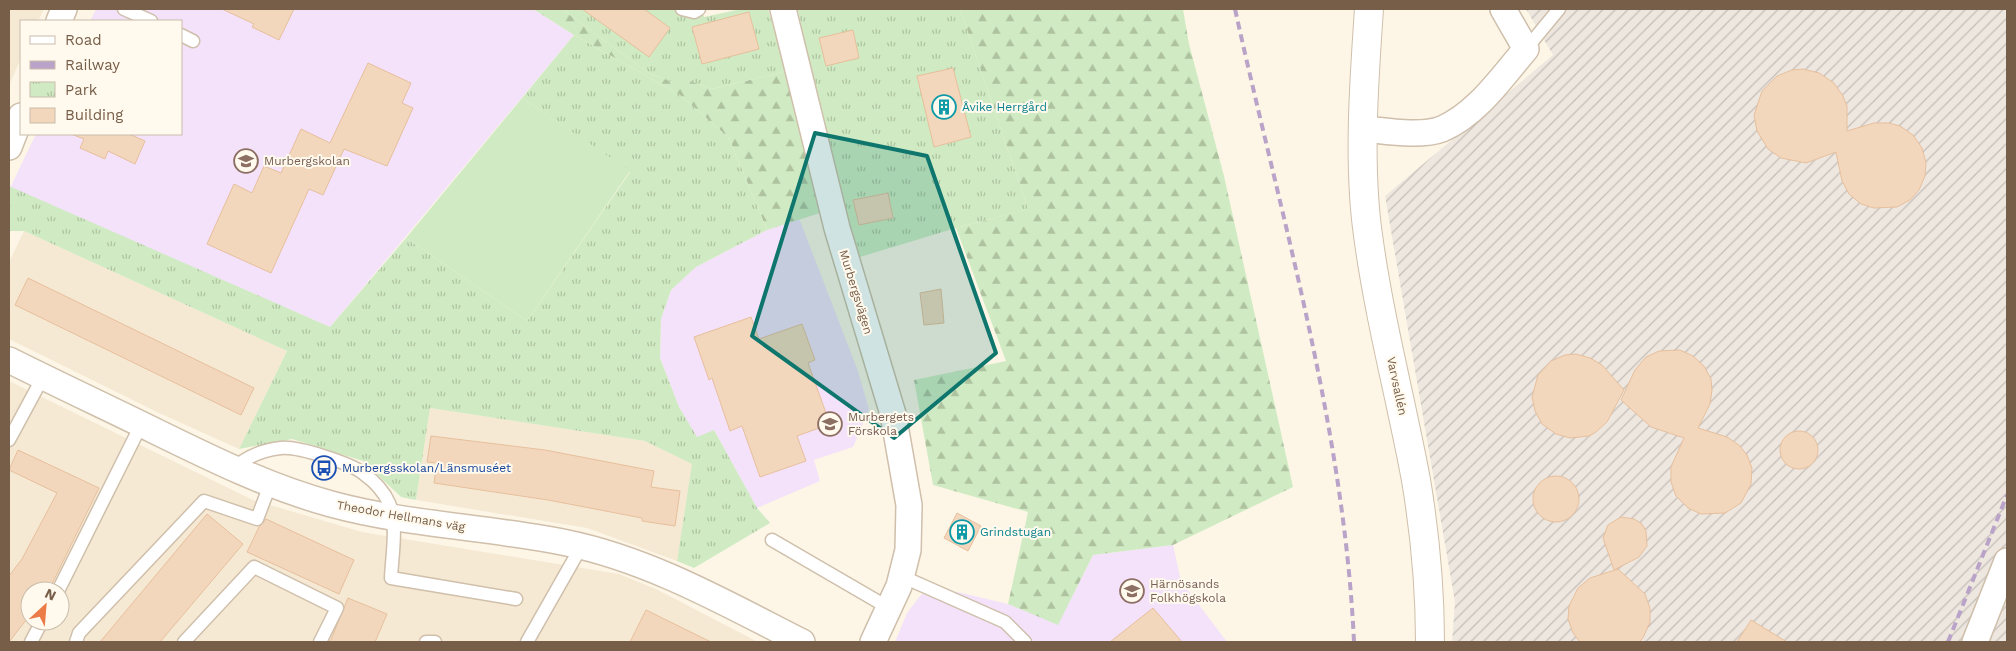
<svg xmlns="http://www.w3.org/2000/svg" width="2016" height="651" viewBox="0 0 2016 651" font-family="'Work Sans',sans-serif">
<style>
.residential{fill:#f5e9d4;fill-rule:evenodd}
.industrial{fill:url(#industrial-furrows)}
.education{fill:#f3e2fa}
.forest{fill:url(#forest-firs)}
.park{fill:url(#park-tufts)}
.pitch{fill:#d0ebc3}
.building{fill:#f3d7bc;stroke:#e7bf9c}
.lines{fill:none;stroke-linecap:round;stroke-linejoin:round}
.service-casing{stroke:#cfbfab;stroke-width:15}
.minor-casing{stroke:#cfbfab;stroke-width:28}
.tertiary-casing{stroke:#cfbfab;stroke-width:30}
.service{stroke:#fff;stroke-width:12}
.minor{stroke:#fff;stroke-width:25}
.tertiary{stroke:#fff;stroke-width:28}
.rail{stroke:#baa3c8;stroke-width:4;stroke-dasharray:8 5;stroke-linecap:butt}
.marked{fill:#0f766e;fill-opacity:0.2;stroke:#0f766e;stroke-width:4;stroke-linejoin:round}
.labels{text-anchor:middle;dominant-baseline:central;stroke-width:4;stroke-linejoin:round;paint-order:stroke}
.culture-label{font-size:12px;fill:#0d838f;stroke:#fffaed;text-anchor:start}
.education-label{font-size:12px;fill:#785e54;stroke:#fffaed;text-anchor:start}
.street-label{font-size:12px;fill:#775e49;stroke:#fffaed}
.transit-label{font-size:12px;fill:#164399;stroke:#fffaed;text-anchor:start}
</style>
<defs>
<pattern id="industrial-furrows" width="10" height="10" patternUnits="userSpaceOnUse" patternTransform="scale(1.25)"><rect width="10" height="10" fill="#ede7e0"/><path d="M-1 1l2-2M0 10L10 0M9 11l2-2" fill="none" stroke="#c5beb8"/></pattern>
<pattern id="forest-firs" width="22" height="20" patternUnits="userSpaceOnUse" patternTransform="scale(1.25)"><rect width="22" height="20" fill="#d0ebc3"/><path d="M5 1l3.5 6h-7zM16 11l3.5 6h-7z" fill="#aec2a0"/></pattern>
<pattern id="park-tufts" width="24" height="20" patternUnits="userSpaceOnUse" patternTransform="scale(1.25)"><rect width="24" height="20" fill="#d0ebc3"/><path d="M3 7l-1-3M5 7V3M7 7l1-3M15 17l-1-3M17 17v-4M19 17l1-3" fill="none" stroke="#aec2a0"/></pattern>
</defs>
<rect width="100%" height="100%" fill="#fdf6e6"/>
<path class="residential" d="M9 9H44L38 21H21V58L9 86Z
M24 231 287 351 239 449 159 413 9 339V262Z
M9 381 253 500 362 532 619 574 656 589 758 642H9ZM30 591H60V621H30Z
M430 408 645 441 693 464 677 561 587 528 416 500Z"/>
<path class="industrial" d="M1526 9H2007V642H1452L1455 602 1385 196 1553 55Z"/>
<path class="education" d="M96 9H533L574 35 330 327 10 188 36 134H181V21H90Z
M799 218 858 371 869 409 853 447 814 460 820 481 757 508 714 430 697 438 679 407 660 358 661 319 671 290 696 267 767 230Z
M1173 545 1181 581 1227 642H895L907 613 920 596 932 586 1008 604 1058 624 1093 555Z"/>
<path class="forest" d="M533 9H562L650 74 670 81H691L712 89 787 71 826 211 767 230 729 138 680 95 574 35Z
M960 9H1183L1189 44 1224 176 1293 487 1173 545 1093 555 1058 625 1008 604 1028 512 933 485 914 380 1006 361 956 228 1028 209Z"/>
<path class="park" d="M562 9H702L704 17 741 9H768L787 71 712 89 691 81H670L650 74Z
M811 9H960L1028 209 956 228 850 260 798 10Z
M574 35 680 95 729 138 767 230 696 267 671 290 661 319 660 358 679 407 697 437 714 430 757 508 770 523 694 568 677 561 692 464 645 441 430 408 416 500 401 497 363 461 292 439 239 449 287 351 24 231H9V186L330 327 406 238 527 321 630 172 522 98Z"/>
<path class="pitch" d="M522 98 630 171 527 321 406 238Z"/>
<path class="building" d="M222 9H294L279 40 252 27 254 24Z
M582 9H644L670 28 649 57Z
M749 12 759 49 702 64 692 27Z
M853 30 859 58 826 66 819 38Z
M368 63 411 83 402 103 413 108 387 166 344 149 323 195 309 189 271 273 207 244 234 184 252 193 264 166 281 173 301 129 330 143Z
M953 68 971 137 934 147 917 76Z
M1803 69 1819 73 1834 83 1843 96 1847 106V131L1874 123H1889L1900 126 1913 135 1922 148 1926 163 1925 176 1919 190 1910 200 1897 207 1874 208 1861 204 1849 194 1842 181 1836 152 1806 163 1781 158 1768 149 1757 131 1754 115 1762 91 1777 76 1792 70Z
M71 134H129L145 141 135 164 108 151 105 159 80 148 84 139Z
M888 193 893 218 859 225 853 200Z
M28 278 254 388 241 415 15 305Z
M941 289 944 323 924 325 920 293Z
M751 317 759 339 802 324 815 360 808 363 830 424 797 436 806 461 760 477 742 426 730 431 712 378 709 380 694 337Z
M1680 350 1693 356 1704 366 1711 379 1712 390 1710 404 1698 428 1727 437 1739 445 1747 455 1752 468 1751 484 1741 503 1725 513 1701 514 1688 508 1676 496 1671 482V467L1684 438 1651 427 1621 400 1635 370 1646 357 1659 351Z
M1576 354 1590 358 1602 365 1624 390 1607 422 1596 432 1589 436 1570 438 1556 434 1542 424 1535 411 1532 397 1538 375 1551 361 1565 355Z
M1780 450a19 19 0 1 1 38 0a19 19 0 1 1-38 0Z
M431 436 545 450 654 471 651 487 680 491 675 526 642 521V518L548 500 434 483 437 463 427 462Z
M18 450 99 488 50 588 48 591H30V615L9 642V576L22 559 57 493 9 470Z
M1533 499a23 23 0 1 1 46 0a23 23 0 1 1-46 0Z
M957 513 981 526 968 551 944 538Z
M207 514 243 544 160 642H100Z
M1621 517 1634 519 1642 524 1646 531 1647 546 1639 557 1614 570 1603 538 1608 525Z
M266 519 354 560 339 594 247 552 259 527Z
M1618 569 1645 594 1650 608V622L1643 638 1639 642H1580L1573 633 1568 619 1569 606 1578 588 1590 578Z
M348 598 387 614 375 642H330Z
M1153 608 1182 642H1110Z
M646 610 711 642H630Z
M1751 620 1787 642H1737Z"/>
<g class="lines">
<g class="service-casing">
<path id="service" d="M124 9 151 21
M682 9 694 12 699 9
M181 35 193 41
M1526 49 1559 9
M9 440 43 377
M233 469C246 457 262 450 281 448 297 446 351 463 364 474 374 481 384 492 389 503 398 525 392 555 391 578L516 599
M772 540 889 608
M901 576 1005 622 1025 642
M58 591 141 425
M31 642 42 621
M76 642 79 633 204 501 257 519 270 485
M184 642 254 567 337 608 320 642
M426 642H435
M527 642 581 547"/>
</g>
<g class="minor-casing">
<path id="minor" d="M783 9 837 228 893 414 909 505 908 550 899 586 873 642
M59 21 64 9
M1364 129C1386 131 1421 137 1442 129 1477 114 1502 77 1526 49L1503 9
M9 147 21 116
M9 360C57 384 106 407 155 431 212 459 269 487 331 504 408 525 489 527 567 543 650 560 727 604 802 642
M1975 642 2007 561"/>
</g>
<g class="tertiary-casing">
<path id="tertiary" d="M1369 9C1364 80 1358 165 1368 235 1379 318 1401 399 1416 480 1425 534 1430 588 1430 642"/>
</g>
<use href="#service" class="service"/>
<use href="#minor" class="minor"/>
<use href="#tertiary" class="tertiary"/>
<path class="rail" d="M1235 9C1281 218 1344 427 1354 642
M1948 642 2007 495"/>
</g>
<path class="marked" d="M815 133 927 156 996 353 894 438 752 336Z"/>
<defs>
<g id="building-ring" transform="scale(1.25)"><circle r="9.5" fill="#fffaed" stroke="#0f9aa8" stroke-width="1.5"/><path d="M-4-6H4V6H1V3H-1V6H-4ZM-2.5-4.3h1.7v1.8h-1.7ZM.8-4.3h1.7v1.8H.8ZM-2.5-1h1.7V.8h-1.7ZM.8-1h1.7V.8H.8Z" fill="#0f9aa8"/></g>
<g id="school-ring" transform="scale(1.25)"><circle r="9.5" fill="#fffaed" stroke="#8d6e63" stroke-width="1.5"/><path d="M0-5L7-2L0 1L-7-2ZM-4 1L0 2.5L4 1V4Q0 6-4 4Z" fill="#8d6e63"/></g>
<g id="bus-ring" transform="scale(1.25)"><circle r="9.5" fill="#fffaed" stroke="#1a4fb4" stroke-width="1.5"/><path d="M-5-6H5V4H4V6H2V4H-2V6H-4V4H-5ZM-3.5-4V0h7V-4ZM-3.5 1.2v1.5H-2V1.2ZM2 1.2v1.5H3.5V1.2Z" fill="#1a4fb4"/></g>
</defs>
<g fill-rule="evenodd">
<use href="#building-ring" x="944" y="107"/>
<use href="#school-ring" x="246" y="161"/>
<use href="#school-ring" x="830" y="424"/>
<use href="#bus-ring" x="324" y="468"/>
<use href="#building-ring" x="962" y="532"/>
<use href="#school-ring" x="1132" y="591"/>
</g>
<g class="labels">
<g class="culture-label">
<text x="962" y="107">Åvike Herrgård</text>
<text x="980" y="532">Grindstugan</text>
</g>
<g class="education-label">
<text x="264" y="161">Murbergskolan</text>
<text x="848" y="417">Murbergets<tspan x="848" dy="14">Förskola</tspan></text>
<text x="1150" y="584">Härnösands<tspan x="1150" dy="14">Folkhögskola</tspan></text>
</g>
<g class="street-label">
<text transform="translate(856 292) rotate(73)">Murbergsvägen</text>
<text transform="translate(1397 386) rotate(78)">Varvsallén</text>
<text transform="translate(401 516) rotate(10)">Theodor Hellmans väg</text>
</g>
<g class="transit-label">
<text x="342" y="468">Murbergsskolan/Länsmuséet</text>
</g>
</g>
<rect width="2016" height="651" fill="none" stroke="#775e49" stroke-width="20"/>
<rect x="20" y="20" width="162" height="115" fill="#fffaed" stroke="#c9bcab"/>
<rect x="30" y="36" width="25" height="8" fill="#ffffff" stroke="#c9bcab"/>
<text x="65" y="45" font-size="15" fill="#775e49">Road</text>
<rect x="30" y="61" width="25" height="8" fill="#baa3c8" stroke="#c9bcab"/>
<text x="65" y="70" font-size="15" fill="#775e49">Railway</text>
<rect x="30" y="82" width="25" height="15" fill="url(#park-tufts)" stroke="#c9bcab"/>
<text x="65" y="95" font-size="15" fill="#775e49">Park</text>
<rect x="30" y="108" width="25" height="15" fill="#f3d7bc" stroke="#c9bcab"/>
<text x="65" y="120" font-size="15" fill="#775e49">Building</text>
<g transform="translate(45 606) rotate(26)"><circle r="24" fill="#fffaed" stroke="#c9bcab"/>
<path d="M0-4L9 19L0 12L-9 19Z" fill="#eb7b47"/>
<text y="-8" font-size="14" font-weight="bold" text-anchor="middle" fill="#775e49">N</text>
</g>
</svg>
